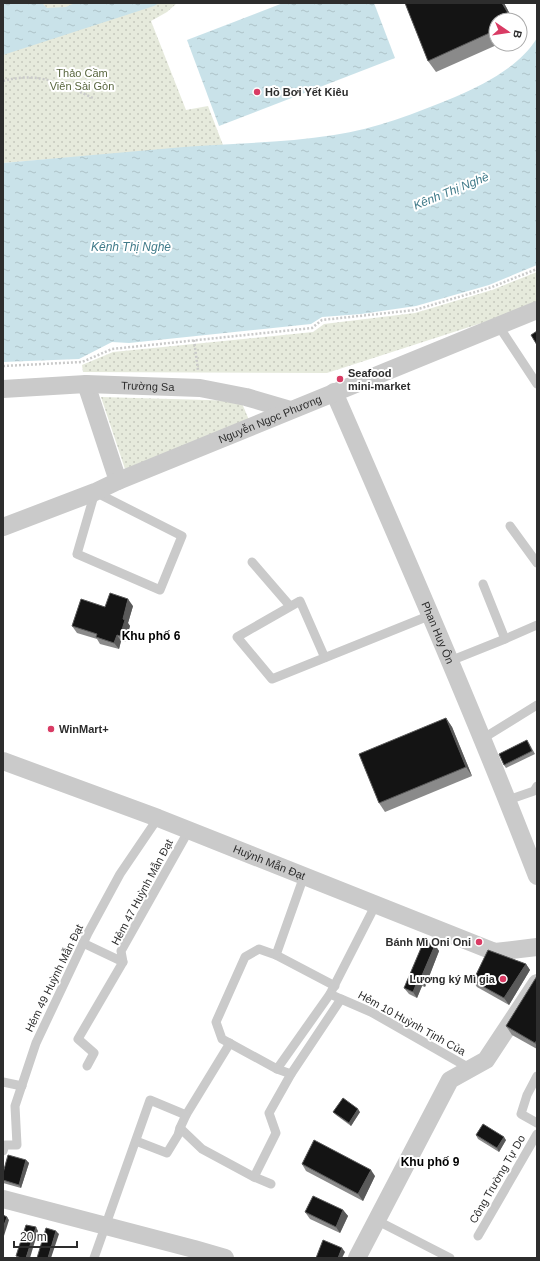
<svg xmlns="http://www.w3.org/2000/svg" width="540" height="1261" font-family="Arial,sans-serif">
<style>
.park{fill:url(#park-dots)}
.water{fill:url(#water-ripples)}
.lines{fill:none;stroke-linecap:round;stroke-linejoin:round}
.path{stroke:#cacaca;stroke-width:2.5;stroke-dasharray:2 2;stroke-linecap:butt}
.lane{stroke:#cacaca;stroke-width:9}
.street{stroke:#cacaca;stroke-width:18}
.wall{fill:#8a8a8a}
.shaded-wall{fill:#5a5a5a}
.building{fill:#141414;stroke:#5a5a5a}
.poi-dot{fill:#d93b64;stroke:#fff;stroke-width:1.5}
.labels{text-anchor:middle;dominant-baseline:central;stroke-width:4;stroke-linejoin:round;paint-order:stroke}
.park-label{font-size:11px;fill:#58663e;stroke:#fff}
.poi-label{font-size:11px;font-weight:bold;fill:#2d2d2d;stroke:#fff;text-anchor:start}
.street-label{font-size:11px;fill:#2d2d2d;stroke:#fff}
.water-label{font-size:12px;font-style:italic;fill:#417b8a;stroke:#fff}
.neighbourhood-label{font-size:12px;font-weight:bold;fill:#000;stroke:#fff}
</style>
<defs>
<pattern id="park-dots" width="8" height="8" patternUnits="userSpaceOnUse"><rect width="8" height="8" fill="#e6eadc"/><path d="M2 2h.1M6 6h.1" fill="none" stroke="#c6c9bd" stroke-width="1.8" stroke-linecap="round"/></pattern>
<pattern id="water-ripples" width="26" height="14" patternUnits="userSpaceOnUse"><rect width="26" height="14" fill="#c9e2e9"/><path d="M2 4q2-2 4 0t4 0M15 11q2-2 4 0t4 0" fill="none" stroke="#adc2c8"/></pattern>
</defs>
<rect width="100%" height="100%" fill="#fff"/>
<g class="park">
<polygon points="3,3 177,3 167,12 151,21 186,110 208,106 223,145 3,163"/>
<polygon points="537,272 537,302 494,319 327,373 83,372 82,365 113,352 313,332 324,324 415,313 492,290"/>
<polygon points="101,397 241,401 249,420 125,469"/>
</g>
<g class="water">
<polygon points="3,3 42,3 47,8 66,7 75,3 159,3 154,6 3,55"/>
<polygon points="283,3 374,3 395,58 219,126 187,40"/>
<path d="M537,38V265L489,285L416,306L361,314L322,317L311,324L129,343L112,342L79,359L3,362V163C63,158 123,152 184,147C234,143 284,143 334,135C376,129 416,113 455,97C485,84 520,66 537,38Z"/>
</g>
<g class="lines">
<g class="path">
<path d="M3,81C39,71 63,84 95,99"/>
<polyline points="194,340 198,370"/>
<polyline points="3,366 82,362 112,349 312,328 322,320 415,310 492,287 537,269"/>
</g>
<g class="lane">
<polyline points="498,325 537,384"/>
<polygon points="95,492 182,536 160,590 77,554"/>
<polyline points="510,526 537,563"/>
<polyline points="252,562 290,606"/>
<polyline points="505,639 537,625"/>
<polyline points="325,658 300,601 237,637 272,679 431,615"/>
<polyline points="450,661 505,639 483,584"/>
<polyline points="482,739 537,705"/>
<polyline points="508,800 534,791 537,786"/>
<polyline points="83,943 123,962"/>
<polyline points="276,955 335,986"/>
<polyline points="341,999 371,1012 471,1069"/>
<polyline points="87,1066 94,1053 78,1039 123,962 121,951 189,830"/>
<polyline points="277,1069 330,994 376,904"/>
<polyline points="291,1074 277,1069 222,1039 216,1022 245,957 259,949 276,955 304,876"/>
<polyline points="537,1076 527,1095 521,1114 537,1123"/>
<polyline points="3,1082 22,1086"/>
<polyline points="186,1115 230,1043"/>
<polyline points="136,1141 167,1153 178,1135 180,1128 202,1149 254,1177 271,1184"/>
<polyline points="3,1151 5,1145 17,1145 15,1106 36,1043 88,933 120,874 158,818"/>
<polyline points="254,1177 276,1133 269,1113 291,1074 341,999 330,994"/>
<polyline points="376,1220 450,1258"/>
<polyline points="478,1236 537,1134"/>
<polyline points="94,1258 150,1100 186,1115 180,1128"/>
</g>
<g class="street">
<polyline points="86,384 118,481"/>
<path id="s1" d="M3,389L86,384L200,388L246,397L290,410"/>
<path id="s2" d="M334,392C404,553 474,713 537,876"/>
<path id="s3" d="M3,527L95,492L118,481L537,310"/>
<path id="s4" d="M3,761L158,818L495,952L537,947"/>
<polyline points="3,1199 194,1249 225,1258"/>
<polyline points="357,1258 450,1080 486,1060 537,983"/>
</g>
</g>
<g class="wall">
<polygon points="405,3 504,3 513,20 496,20 496,44 499,44 436,72 428,61"/>
<polygon points="133,606 128,623 130,626 125,642 121,641 119,649 100,644 97,639 77,633 72,626 105,607"/>
<polygon points="446,718 452,727 472,776 385,812 379,803"/>
<polygon points="529,743 535,754 506,768 504,765"/>
<polygon points="435,945 439,951 425,987 422,986 417,998 409,994 404,988"/>
<polygon points="526,964 530,970 509,1005 477,987 473,981"/>
<polygon points="537,976 537,1049 512,1035 506,1026"/>
<polygon points="333,1112 360,1112 351,1126 336,1115"/>
<polygon points="476,1135 506,1140 499,1152 478,1139"/>
<polygon points="26,1160 29,1163 21,1188 3,1183 3,1173"/>
<polygon points="302,1164 375,1176 363,1201 306,1171"/>
<polygon points="343,1210 348,1216 340,1233 310,1219 305,1212"/>
</g>
<g class="shaded-wall">
<polygon points="502,3 504,3 513,20 512,20"/>
<polygon points="128,599 133,606 128,623 130,626 125,642 120,636 123,619"/>
<polygon points="117,635 121,641 119,649 114,643"/>
<polygon points="446,718 452,727 472,776 466,767"/>
<polygon points="435,945 439,951 425,987 420,980"/>
<polygon points="526,964 530,970 509,1005 504,998"/>
<polygon points="418,980 422,986 417,998 413,992"/>
<polygon points="537,1040 537,1046 535,1043"/>
<polygon points="358,1109 360,1112 351,1126 349,1123"/>
<polygon points="504,1137 506,1140 499,1152 497,1148"/>
<polygon points="26,1160 29,1163 21,1188 19,1185"/>
<polygon points="371,1170 375,1176 363,1201 358,1194"/>
<polygon points="343,1210 348,1216 340,1233 336,1227"/>
<polygon points="7,1217 9,1220 3,1239 3,1228"/>
<polygon points="36,1227 38,1231 30,1258 26,1258"/>
<polygon points="56,1231 59,1234 51,1258 48,1258"/>
<polygon points="342,1248 345,1252 342,1258 338,1258"/>
</g>
<g class="building">
<polygon points="405,3 502,3 512,20 496,20 496,30 428,61"/>
<polygon points="537,331 537,345 531,335"/>
<polygon points="110,593 128,599 123,619 125,620 120,636 117,635 114,643 96,637 97,634 72,626 81,599 105,607"/>
<polygon points="446,718 466,767 379,803 359,754"/>
<polygon points="527,740 532,751 504,765 499,754"/>
<polygon points="424,941 435,945 420,980 418,980 413,992 404,988"/>
<polygon points="488,950 526,964 504,998 473,981"/>
<polygon points="537,976 537,1040 535,1043 506,1026"/>
<polygon points="343,1098 358,1109 349,1123 333,1112"/>
<polygon points="483,1124 504,1137 497,1148 476,1135"/>
<polygon points="314,1140 371,1170 358,1194 302,1164"/>
<polygon points="8,1155 26,1160 19,1185 3,1180 3,1173"/>
<polygon points="313,1196 343,1210 336,1227 305,1212"/>
<polygon points="3,1215 7,1217 3,1228"/>
<polygon points="26,1225 36,1227 26,1258 21,1258 16,1256"/>
<polygon points="46,1228 56,1231 48,1258 37,1258"/>
<polygon points="323,1240 342,1248 338,1258 316,1258"/>
</g>
<g class="poi-dot">
<circle cx="257" cy="92" r="4"/>
<circle cx="340" cy="379" r="4"/>
<circle cx="51" cy="729" r="4"/>
<circle cx="479" cy="942" r="4"/>
<circle cx="503" cy="979" r="4"/>
</g>
<g class="labels">
<g class="park-label">
<text x="82" y="73">Thảo Cầm<tspan x="82" dy="13">Viên Sài Gòn</tspan></text>
</g>
<g class="poi-label">
<text x="265" y="92">Hồ Bơi Yết Kiêu</text>
<text x="348" y="373">Seafood<tspan x="348" dy="13">mini-market</tspan></text>
<text x="59" y="729">WinMart+</text>
<text x="471" y="942" text-anchor="end">Bánh Mì Oni Oni</text>
<text x="495" y="979" text-anchor="end">Lương ký Mì gia</text>
</g>
<g class="street-label">
<text stroke="none"><textPath href="#s1" startOffset="145">Trường Sa</textPath></text>
<text stroke="none"><textPath href="#s3" startOffset="288">Nguyễn Ngọc Phương</textPath></text>
<text stroke="none"><textPath href="#s2" startOffset="262">Phan Huy Ôn</textPath></text>
<text stroke="none"><textPath href="#s4" startOffset="285">Huỳnh Mẫn Đạt</textPath></text>
<text transform="translate(142 892) rotate(-62)">Hẻm 47 Huỳnh Mẫn Đạt</text>
<text transform="translate(54 978) rotate(-64)">Hẻm 49 Huỳnh Mẫn Đạt</text>
<text transform="translate(412 1023) rotate(29)">Hẻm 10 Huỳnh Tịnh Của</text>
<text transform="translate(497 1179) rotate(-60)">Công Trường Tự Do</text>
</g>
<g class="water-label">
<text transform="translate(451 191) rotate(-22)">Kênh Thị Nghè</text>
<text x="131" y="247">Kênh Thị Nghè</text>
</g>
<g class="neighbourhood-label">
<text x="151" y="636">Khu phố 6</text>
<text x="430" y="1162">Khu phố 9</text>
</g>
</g>
<rect width="540" height="1261" fill="none" stroke="#2d2d2d" stroke-width="8"/>
<g transform="translate(508 32) rotate(103)"><circle r="19" fill="#ffffff" stroke="#ababab"/>
<path d="M0-3L7 15L0 10L-7 15Z" fill="#d93b64"/>
<text y="-6" font-size="11" font-weight="bold" text-anchor="middle" fill="#2d2d2d">B</text>
</g>
<path d="M14 1241v6h63v-6" fill="none" stroke="#2d2d2d" stroke-width="2"/>
<text x="20" y="1241" font-size="12" fill="#2d2d2d" stroke="#ffffff" stroke-width="3" paint-order="stroke">20 m</text>
</svg>
